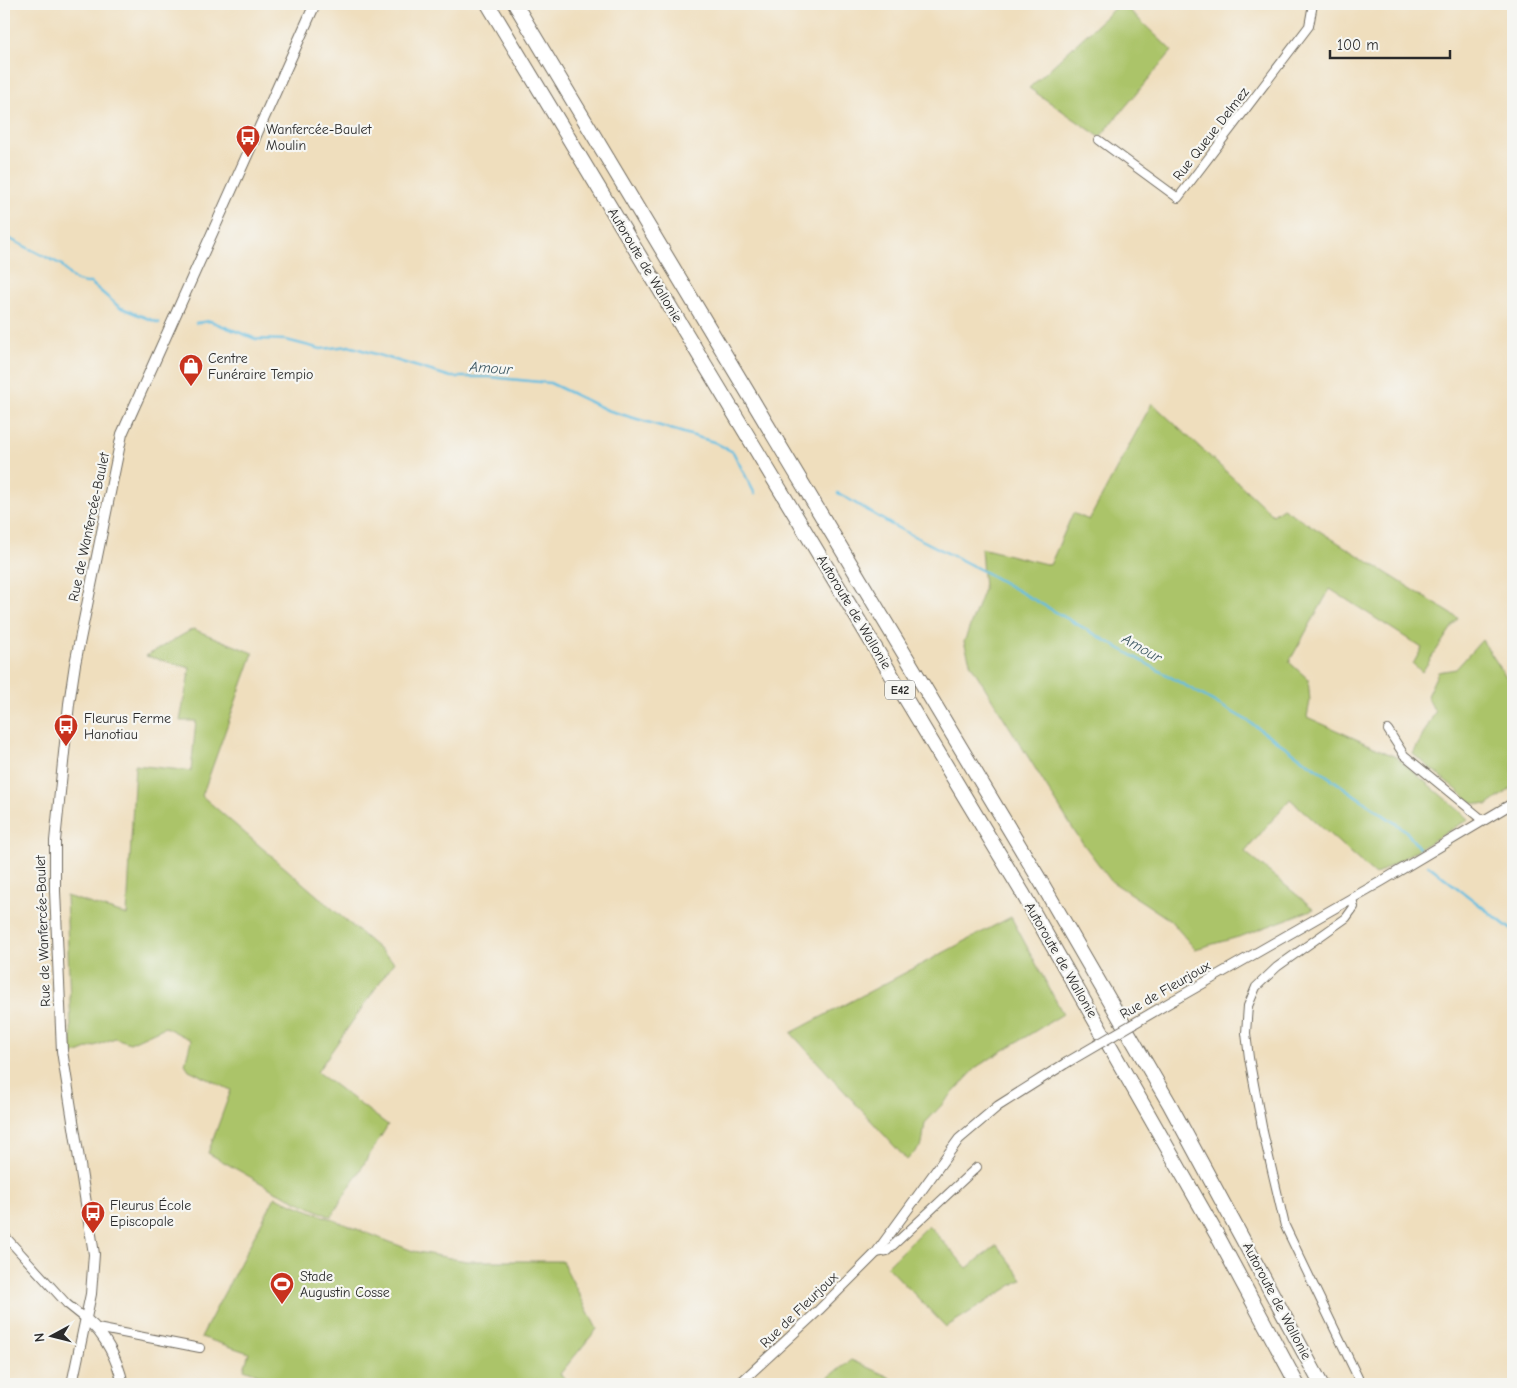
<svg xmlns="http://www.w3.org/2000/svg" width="1517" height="1388" font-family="'Comic Neue',sans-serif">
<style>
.green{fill:#abc469;stroke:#6b784a}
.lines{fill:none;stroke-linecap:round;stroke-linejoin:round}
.stream{stroke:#63bee1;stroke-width:2.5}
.minor-casing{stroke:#706a5e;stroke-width:10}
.tertiary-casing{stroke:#706a5e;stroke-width:11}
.secondary-casing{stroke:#706a5e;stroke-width:12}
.motorway-casing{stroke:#706a5e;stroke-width:16}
.minor{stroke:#fff;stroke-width:8}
.tertiary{stroke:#fff;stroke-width:9}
.secondary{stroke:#fff;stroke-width:10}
.motorway{stroke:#fff;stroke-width:14}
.tertiary-bridge-casing{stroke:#706a5e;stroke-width:11;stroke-linecap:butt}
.tertiary-bridge{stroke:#fff;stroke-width:9}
.labels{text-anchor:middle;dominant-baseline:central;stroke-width:4.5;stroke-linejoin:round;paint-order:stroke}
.shield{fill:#f6f6f2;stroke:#686867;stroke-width:1}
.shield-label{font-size:12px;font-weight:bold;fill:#2b2b2b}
.poi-label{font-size:14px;fill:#2b2b2b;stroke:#f6f6f2;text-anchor:start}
.street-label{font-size:14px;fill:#2b2b2b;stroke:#f6f6f2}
.water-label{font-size:15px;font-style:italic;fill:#3c5762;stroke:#f6f6f2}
</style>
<rect width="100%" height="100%" fill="#f6f6f2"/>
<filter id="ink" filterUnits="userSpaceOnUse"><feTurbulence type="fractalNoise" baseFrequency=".02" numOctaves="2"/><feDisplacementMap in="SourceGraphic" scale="10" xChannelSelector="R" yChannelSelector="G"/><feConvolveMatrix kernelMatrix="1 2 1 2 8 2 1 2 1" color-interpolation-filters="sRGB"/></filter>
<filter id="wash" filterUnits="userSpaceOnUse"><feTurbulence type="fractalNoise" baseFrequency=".0096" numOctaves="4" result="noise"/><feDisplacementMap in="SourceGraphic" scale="20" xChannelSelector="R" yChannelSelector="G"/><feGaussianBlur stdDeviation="1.12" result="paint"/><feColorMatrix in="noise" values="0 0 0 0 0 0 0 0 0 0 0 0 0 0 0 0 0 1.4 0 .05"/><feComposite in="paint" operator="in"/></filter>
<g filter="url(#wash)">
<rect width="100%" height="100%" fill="#efdebd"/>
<g class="green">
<polygon points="1119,4 1123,4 1172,51 1100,137 1029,88"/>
<polygon points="1152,403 1273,515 1283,508 1458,618 1422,672 1413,664 1422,648 1330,589 1289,662 1308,679 1310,701 1307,717 1396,757 1469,819 1375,875 1290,799 1245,852 1314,909 1242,936 1195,949 1170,920 1111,881 1076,834 971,665 964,642 984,589 981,548 1050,565 1073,513 1089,520"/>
<polygon points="193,629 253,653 202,796 394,962 317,1072 388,1125 331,1217 275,1191 208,1153 231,1090 189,1070 185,1064 191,1040 165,1027 130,1043 115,1038 72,1055 66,896 127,915 135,765 191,771 196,721 180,721 190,668 146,656"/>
<polygon points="1482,640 1513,687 1513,787 1488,805 1473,803 1413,754 1435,712 1427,696 1438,672 1456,669"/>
<polygon points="1011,917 1063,1014 978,1066 925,1123 922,1145 907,1160 791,1033"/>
<polygon points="275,1197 413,1251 466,1261 562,1261 597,1329 560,1374 572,1384 284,1384 244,1369 249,1353 201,1337"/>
<polygon points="928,1225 967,1268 997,1245 1022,1279 946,1327 887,1266"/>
<polygon points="851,1360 889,1377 895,1384 820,1384"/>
</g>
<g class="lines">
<g class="stream">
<path d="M4,236L62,265C68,276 78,284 91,283L119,307L159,323"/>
<polyline points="196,323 210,321 256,339 286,340 321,349 349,346 451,377 489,377 550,383 607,410 714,442 733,452 755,494"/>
<polyline points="838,493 892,525 985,572 1248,721 1405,830 1419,848"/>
<polyline points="1428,865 1513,931"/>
</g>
</g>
</g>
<g filter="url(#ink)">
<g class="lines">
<defs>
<g id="minor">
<polyline points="1099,140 1178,198 1309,26 1313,4"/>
<polyline points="1388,730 1404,755 1483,820"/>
<polyline points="1352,898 1354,907 1346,918 1277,967 1256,987 1248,1006 1246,1033 1249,1058 1263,1132 1285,1226 1361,1384"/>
<polyline points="4,1235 67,1304 87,1320"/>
<polyline points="876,1253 887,1251 977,1167"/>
<polyline points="97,1328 200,1348"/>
</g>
<g id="tertiary">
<polyline points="1174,1000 1382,881 1513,803"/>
<polyline points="739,1384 819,1310 876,1253 959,1139 998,1106 1066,1063"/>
</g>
<g id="secondary">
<path d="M87,1320C105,1334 118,1361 123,1384"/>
<polyline points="72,1384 91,1294 94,1254 62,1051 55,891 55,841 69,704 75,664 122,434 315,4"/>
</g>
<g id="motorway">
<polyline points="488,4 1022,892 1217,1235 1297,1384"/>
<polyline points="515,4 1041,882 1169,1103 1321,1384"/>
</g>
</defs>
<use href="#minor" class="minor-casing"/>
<use href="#tertiary" class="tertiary-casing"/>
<use href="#secondary" class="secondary-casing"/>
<use href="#motorway" class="motorway-casing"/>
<use href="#minor" class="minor"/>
<use href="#tertiary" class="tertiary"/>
<use href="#secondary" class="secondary"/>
<use href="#motorway" class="motorway"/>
<defs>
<polyline id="tertiary-bridge" points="1066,1063 1174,1000"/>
</defs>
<use href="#tertiary-bridge" class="tertiary-bridge-casing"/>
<use href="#tertiary-bridge" class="tertiary-bridge"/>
</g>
</g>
<defs>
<symbol id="bus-pin" viewBox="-11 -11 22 30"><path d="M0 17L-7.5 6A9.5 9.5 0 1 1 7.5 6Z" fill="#c8321e" stroke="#f6f6f2"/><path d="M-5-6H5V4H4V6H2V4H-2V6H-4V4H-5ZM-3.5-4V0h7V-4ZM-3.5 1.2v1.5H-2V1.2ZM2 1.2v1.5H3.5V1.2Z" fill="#fff"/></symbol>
<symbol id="shop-pin" viewBox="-11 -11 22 30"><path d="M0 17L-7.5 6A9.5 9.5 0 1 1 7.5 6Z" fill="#c8321e" stroke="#f6f6f2"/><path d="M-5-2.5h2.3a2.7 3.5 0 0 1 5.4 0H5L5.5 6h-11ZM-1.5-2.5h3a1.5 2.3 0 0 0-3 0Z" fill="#fff"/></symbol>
<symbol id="stadium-pin" viewBox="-11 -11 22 30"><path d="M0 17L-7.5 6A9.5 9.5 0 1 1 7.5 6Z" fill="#c8321e" stroke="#f6f6f2"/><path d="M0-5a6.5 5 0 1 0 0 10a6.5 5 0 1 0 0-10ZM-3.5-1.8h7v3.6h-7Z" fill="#fff"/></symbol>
</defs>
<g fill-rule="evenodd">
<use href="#bus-pin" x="234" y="123" width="28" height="38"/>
<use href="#shop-pin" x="177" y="352" width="28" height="38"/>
<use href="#bus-pin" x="52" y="712" width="28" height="38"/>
<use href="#bus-pin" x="79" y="1199" width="28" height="38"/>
<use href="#stadium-pin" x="268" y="1270" width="28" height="38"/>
</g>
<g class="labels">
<rect class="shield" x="885" y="680.5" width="30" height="19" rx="4"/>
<g class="shield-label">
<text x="900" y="690">E42</text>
</g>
<g class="poi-label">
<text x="266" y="129">Wanfercée-Baulet<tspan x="266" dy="16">Moulin</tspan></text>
<text x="208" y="358">Centre<tspan x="208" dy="16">Funéraire Tempio</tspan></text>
<text x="84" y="718">Fleurus Ferme<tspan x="84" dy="16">Hanotiau</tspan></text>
<text x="110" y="1205">Fleurus École<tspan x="110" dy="16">Episcopale</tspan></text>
<text x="300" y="1276">Stade<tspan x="300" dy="16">Augustin Cosse</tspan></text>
</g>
<g class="street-label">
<text transform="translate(1211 134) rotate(-52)">Rue Queue Delmez</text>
<text transform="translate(645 265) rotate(59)">Autoroute de Wallonie</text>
<text transform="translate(89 527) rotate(-78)">Rue de Wanfercée-Baulet</text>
<text transform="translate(854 612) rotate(59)">Autoroute de Wallonie</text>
<text transform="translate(43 931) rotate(-92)">Rue de Wanfercée-Baulet</text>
<text transform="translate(1061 960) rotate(60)">Autoroute de Wallonie</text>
<text transform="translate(1165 990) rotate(-30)">Rue de Fleurjoux</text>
<text transform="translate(1277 1301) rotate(62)">Autoroute de Wallonie</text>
<text transform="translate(799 1310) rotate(-44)">Rue de Fleurjoux</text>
</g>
<g class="water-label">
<text transform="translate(491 368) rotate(4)">Amour</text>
<text transform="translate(1142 648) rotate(30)">Amour</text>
</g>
</g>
<rect width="1517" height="1388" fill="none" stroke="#f6f6f2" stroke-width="20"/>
<g transform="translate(52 1336) rotate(263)" stroke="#f6f6f2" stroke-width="4" paint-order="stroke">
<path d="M0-4L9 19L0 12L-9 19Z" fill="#2b2b2b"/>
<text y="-8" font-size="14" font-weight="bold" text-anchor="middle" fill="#2b2b2b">N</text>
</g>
<path d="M1330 50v8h120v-8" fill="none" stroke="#2b2b2b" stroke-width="2.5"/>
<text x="1337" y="50" font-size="15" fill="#2b2b2b" stroke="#f6f6f2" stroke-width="4" paint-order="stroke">100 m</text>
</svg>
